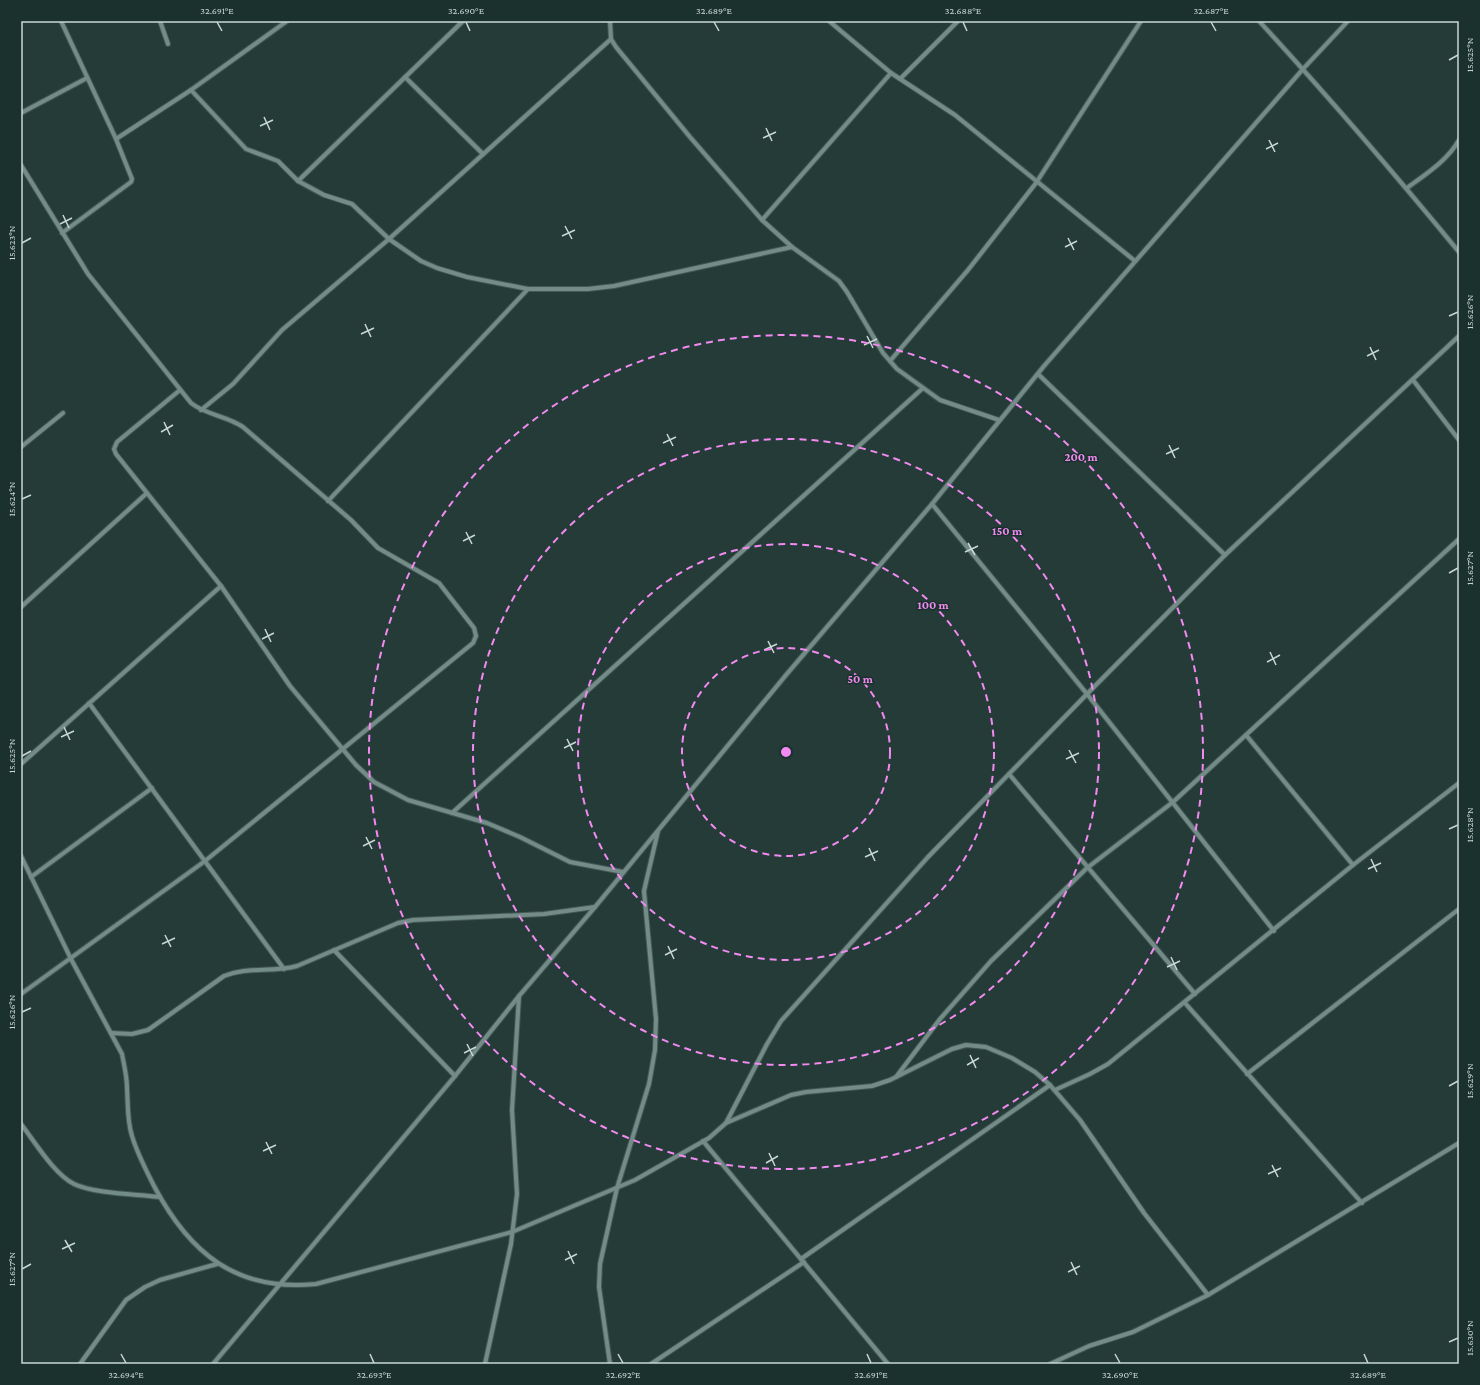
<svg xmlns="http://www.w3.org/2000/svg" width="1480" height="1385" font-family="'Crimson Pro',serif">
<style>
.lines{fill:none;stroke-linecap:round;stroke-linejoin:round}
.minor-casing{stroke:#445855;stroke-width:6}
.minor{stroke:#738c88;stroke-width:4}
.ticks{fill:none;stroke:#c9d7d4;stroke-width:1.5}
.ring{fill:none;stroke:#f38af2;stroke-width:2;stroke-dasharray:7 5}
.centre{fill:#f38af2;stroke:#1a312e;stroke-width:2}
.ring-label{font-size:12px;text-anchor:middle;font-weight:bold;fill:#f38af2;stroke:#1a312e;stroke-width:3;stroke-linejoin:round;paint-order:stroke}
.neatline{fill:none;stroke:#c9d7d4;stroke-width:1.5}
.ticks-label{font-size:10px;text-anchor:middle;fill:#c9d7d4}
</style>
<rect width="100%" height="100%" fill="#243b38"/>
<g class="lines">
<defs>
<g id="minor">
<polyline points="61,21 116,139 132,179 131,182 62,233"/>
<polyline points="160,21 168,44"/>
<polyline points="610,21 611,39 616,47 690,137 762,220 792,247 839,281 847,292 883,353 897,369 940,400 999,420"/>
<polyline points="829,21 891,73 955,115 1135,261"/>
<path d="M1259,21C1328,96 1394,173 1459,252"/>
<polyline points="405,77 483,154"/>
<polyline points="901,78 958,21"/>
<polyline points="191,90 246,149 278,161 298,181 324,195 352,204 389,239 421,261 437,268 467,277 528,289 588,289 614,286 792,247"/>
<polyline points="21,113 87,78"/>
<polyline points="116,139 191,90 287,21"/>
<path d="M21,165L88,274L191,403C206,415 227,416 243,427L351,520L378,548L439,583L474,628L476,636L473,643L205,861L21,994"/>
<polyline points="298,181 463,21"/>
<path d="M1407,188C1426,174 1447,161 1459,140"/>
<polyline points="762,220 891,73"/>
<polyline points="890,361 968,270 1036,183 1141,21"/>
<polyline points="1038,374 1225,555"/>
<polyline points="1413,380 1459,440"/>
<polyline points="180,390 117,442 114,449 116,454 221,586 290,686 356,765 374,782 408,800 487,823 520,837 570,862 623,872"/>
<polyline points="201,410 233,384 282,330 389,239 611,39"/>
<polyline points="21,447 63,413"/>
<polyline points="328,501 528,289"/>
<polyline points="932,504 1087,694 1274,931"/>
<polyline points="21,607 147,493"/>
<polyline points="89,703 284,969"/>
<polyline points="1246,735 1353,865"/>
<polyline points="21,764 221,586"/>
<polyline points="1009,774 1195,994"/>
<polyline points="452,813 923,388"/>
<path d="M21,856L71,959L122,1054C124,1065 127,1076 127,1088C128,1103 127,1121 132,1136C137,1153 146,1170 154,1186C190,1254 237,1292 316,1284L512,1232L635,1180L709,1138L726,1123L767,1044L781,1021L928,857L1087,694L1225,555L1459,336"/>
<polyline points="31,877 152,788"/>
<polyline points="334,950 455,1076"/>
<polyline points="1185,1003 1362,1203"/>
<path d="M111,1033L132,1034L148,1030L224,976C248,966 272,973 297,966L398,923L413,920L544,914L595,907"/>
<polyline points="1247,1074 1459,909"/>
<polyline points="896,1077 940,1019 991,961 1087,868 1173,802 1459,539"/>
<polyline points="1055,1090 1090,1074 1108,1064 1353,865 1459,783"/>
<polyline points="726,1123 791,1095 806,1092 872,1086 890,1080 952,1049 966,1045 986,1047 1012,1058 1035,1072 1050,1085 1080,1120 1144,1213 1208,1295"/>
<path d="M21,1124C35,1142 54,1174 74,1184C95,1194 137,1194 160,1197"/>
<polyline points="703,1141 888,1364"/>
<polyline points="801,1259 1050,1085"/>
<polyline points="80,1364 126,1300 145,1287 160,1280 217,1264"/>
<polyline points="213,1364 455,1076 519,996 595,907 786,675 932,504 1044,366 1303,69 1348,21"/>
<polyline points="485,1364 511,1244 517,1194 512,1110 519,996"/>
<polyline points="610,1364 599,1287 600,1264 617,1188 649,1084 655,1050 656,1019 644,891 658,831"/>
<polyline points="651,1364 804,1262"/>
<polyline points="1050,1364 1089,1346 1133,1332 1208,1295 1459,1143"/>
</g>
</defs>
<use href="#minor" class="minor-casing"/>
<use href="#minor" class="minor"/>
</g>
<path class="ticks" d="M217,22L222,31M466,22L470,31M714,22L719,31M963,22L967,31M1211,22L1216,31M1449,60L1458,55M264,117L270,130M260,126L273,120M766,128L772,141M763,138L776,132M1269,140L1275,152M1266,149L1278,143M63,215L69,228M60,224L72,218M565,226L572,239M562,236L575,230M1068,238L1074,250M22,243L31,238M1065,247L1077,241M1449,316L1458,312M365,324L371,337M361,334L374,328M867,336L873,348M864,345L877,339M1370,347L1376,360M1367,356L1379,350M164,422L170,435M161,432L173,425M667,434L673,446M663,443L676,437M1169,445L1175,458M1166,454L1179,448M22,499L31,495M466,532L472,544M463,541L475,535M968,543L975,555M965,552L978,546M1449,573L1458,568M265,629L271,642M262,639L274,633M768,641L774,653M764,650L777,644M1270,652L1276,665M1267,662L1280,655M64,727L70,740M61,737L74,731M567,739L573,751M564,748L576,742M1069,750L1076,763M22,756L31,751M1066,759L1079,753M1449,829L1458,825M366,837L372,849M363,846L375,840M869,848L875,861M865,857L878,851M1371,859L1377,872M1368,869L1381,863M165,935L171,947M162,944L175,938M668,946L674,959M665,955L677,949M1171,957L1177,970M1167,967L1180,961M22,1012L31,1008M467,1044L473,1056M464,1053L476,1047M970,1055L976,1068M967,1065L979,1058M1449,1086L1458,1081M266,1142L272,1154M263,1151L276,1145M769,1153L775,1166M766,1163L778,1156M1272,1165L1278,1177M1268,1174L1281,1168M65,1240L72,1252M62,1249L75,1243M568,1251L574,1264M565,1260L577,1254M1071,1262L1077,1275M22,1269L31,1264M1068,1272L1080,1266M1449,1342L1458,1338M121,1354L126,1363M370,1354L374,1363M618,1354L623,1363M867,1354L871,1363M1115,1354L1120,1363M1364,1354L1368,1363"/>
<g class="ring">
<circle cx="786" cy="752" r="104"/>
<circle cx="786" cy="752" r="208"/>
<circle cx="786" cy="752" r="313"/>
<circle cx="786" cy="752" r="417"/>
</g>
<circle cx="786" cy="752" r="6" class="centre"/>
<g class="ring-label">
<text x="1081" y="461">200 m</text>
<text x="1007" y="535">150 m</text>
<text x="933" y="609">100 m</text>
<text x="860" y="683">50 m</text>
</g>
<rect width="1480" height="1385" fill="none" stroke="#1a312e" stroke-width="44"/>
<rect x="22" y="22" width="1436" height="1341" class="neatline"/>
<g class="ticks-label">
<text x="217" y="14">32.691°E</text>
<text x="466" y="14">32.690°E</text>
<text x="714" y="14">32.689°E</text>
<text x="963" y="14">32.688°E</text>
<text x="1211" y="14">32.687°E</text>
<text transform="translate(1469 55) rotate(-90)" y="4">15.625°N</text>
<text transform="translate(11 243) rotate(-90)" y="4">15.623°N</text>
<text transform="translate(1469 312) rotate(-90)" y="4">15.626°N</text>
<text transform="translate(11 499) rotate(-90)" y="4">15.624°N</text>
<text transform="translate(1469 568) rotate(-90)" y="4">15.627°N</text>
<text transform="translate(11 756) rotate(-90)" y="4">15.625°N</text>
<text transform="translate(1469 825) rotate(-90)" y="4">15.628°N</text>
<text transform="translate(11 1012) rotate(-90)" y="4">15.626°N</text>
<text transform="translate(1469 1081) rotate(-90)" y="4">15.629°N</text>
<text transform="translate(11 1269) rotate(-90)" y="4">15.627°N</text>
<text transform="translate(1469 1338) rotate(-90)" y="4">15.630°N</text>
<text x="126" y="1378">32.694°E</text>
<text x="374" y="1378">32.693°E</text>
<text x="623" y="1378">32.692°E</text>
<text x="871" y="1378">32.691°E</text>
<text x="1120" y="1378">32.690°E</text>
<text x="1368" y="1378">32.689°E</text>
</g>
</svg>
